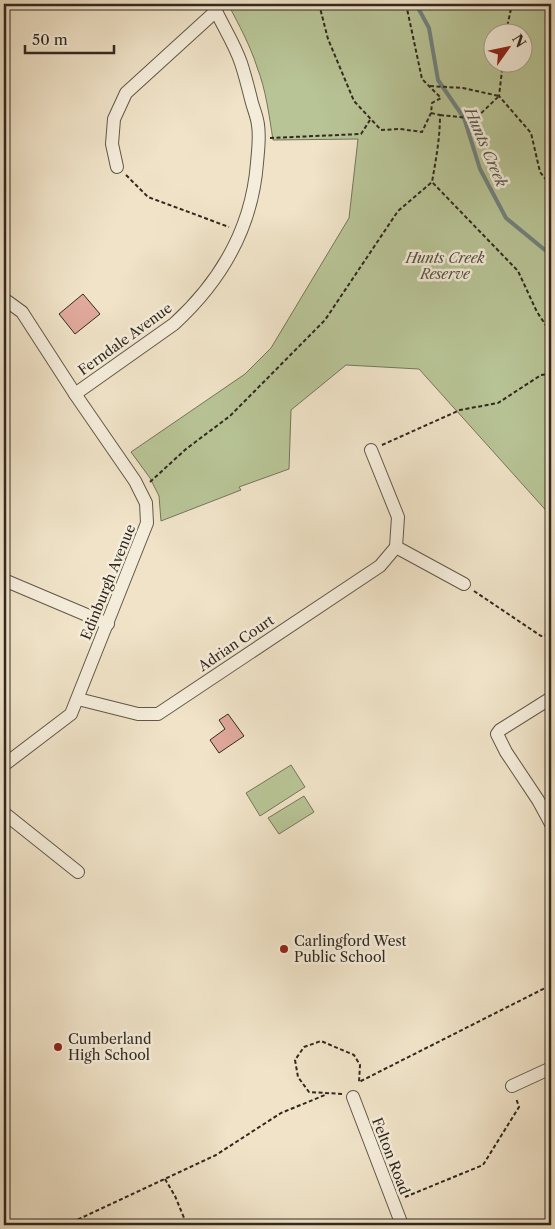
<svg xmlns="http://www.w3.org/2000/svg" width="555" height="1229" font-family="'Libre Caslon Text',serif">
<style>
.green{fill:#b8c496;stroke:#74765b;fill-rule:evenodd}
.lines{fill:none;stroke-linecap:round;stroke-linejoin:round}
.stream{stroke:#71827e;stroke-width:4}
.building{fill:#e0a99c;stroke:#312920}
.minor-casing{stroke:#61584a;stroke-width:14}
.path{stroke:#312920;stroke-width:2;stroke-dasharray:4 2.5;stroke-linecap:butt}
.minor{stroke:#f5eddb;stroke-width:12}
.poi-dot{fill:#8f2418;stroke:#f5eddb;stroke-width:2}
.labels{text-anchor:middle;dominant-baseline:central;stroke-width:5;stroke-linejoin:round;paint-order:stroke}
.park-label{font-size:14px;font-style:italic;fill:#53503e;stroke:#f5eddb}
.street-label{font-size:14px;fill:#312920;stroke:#f5eddb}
.poi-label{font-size:14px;fill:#312920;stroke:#f5eddb;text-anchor:start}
.water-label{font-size:15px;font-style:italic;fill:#51554f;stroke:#f5eddb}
</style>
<rect width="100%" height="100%" fill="#f0e3c8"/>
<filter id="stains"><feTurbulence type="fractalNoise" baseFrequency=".004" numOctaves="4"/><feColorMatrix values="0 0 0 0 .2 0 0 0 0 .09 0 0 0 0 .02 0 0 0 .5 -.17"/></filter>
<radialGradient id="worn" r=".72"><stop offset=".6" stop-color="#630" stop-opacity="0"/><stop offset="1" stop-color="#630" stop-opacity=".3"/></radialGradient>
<g class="green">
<path d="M228,4H551V516L419,369L346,365L291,410L289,469L239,487L241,490L161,521L159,496L150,478L131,452L245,374L271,348L349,218L358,139L273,140C269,115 266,90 257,67C250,45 239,25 228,4ZM492,32H522V62H492Z"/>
<polygon points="291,765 305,787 260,816 246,793"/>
<polygon points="304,796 314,812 279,834 268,818"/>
</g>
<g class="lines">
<polyline class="stream" points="416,4 429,28 438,80 464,118 480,169 506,218 551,255"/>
</g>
<g class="building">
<polygon points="83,294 100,314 75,334 59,314"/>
<polygon points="228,714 244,736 219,753 210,740 225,729 219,720"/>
</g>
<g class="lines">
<defs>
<g id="minor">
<polyline points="117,167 112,144 114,119 126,93 216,11"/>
<polyline points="4,299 22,312 75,394 135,481 146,503 147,523 71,714 4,765"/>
<path d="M75,394L174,324C222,280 252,228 257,163C258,151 260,137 258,125C257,116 253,108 251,99C248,87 245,75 241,63C235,45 224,28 216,11L211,4"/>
<polyline points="396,547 464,584"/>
<polyline points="4,580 108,624"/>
<polyline points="551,698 500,730 497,734 506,752 538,800 551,824"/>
<polyline points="78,699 138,714 158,714 380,566 396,547 398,517 371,450"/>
<polyline points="4,813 78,872"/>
<polyline points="512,1086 551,1068"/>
<polyline points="353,1097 402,1225"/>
</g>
</defs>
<use href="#minor" class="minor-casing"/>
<g class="path">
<polyline points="319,4 328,39 354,101 381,130 400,129 422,132 431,113 432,103 441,98 422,79 406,4"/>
<polyline points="506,32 512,4"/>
<polyline points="503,62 499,96 531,133 540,172 551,186"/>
<polyline points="430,86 463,88 499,96"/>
<path d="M431,113L440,115C440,138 436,159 432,182L518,271L537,312L551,333"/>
<polyline points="440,115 469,118 473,121 499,96"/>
<polyline points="270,138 361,134 370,120"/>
<polyline points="126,175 148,197 229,227"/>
<polyline points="382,445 460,410 498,403 541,375 551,374"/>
<polyline points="150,482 186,449 230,416 325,320 398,211 432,182"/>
<polyline points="474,591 541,636 551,634"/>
<polyline points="342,1094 309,1092 298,1077 295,1060 304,1047 321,1041 354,1055 360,1065 359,1082 551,985"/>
<polyline points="165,1179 175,1196 187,1225"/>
<polyline points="405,1197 483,1165 519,1107 516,1098"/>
<polyline points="66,1225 216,1155 281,1113 325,1095"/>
</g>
<use href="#minor" class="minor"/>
</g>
<g class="poi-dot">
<circle cx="284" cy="949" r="5"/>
<circle cx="58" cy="1047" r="5"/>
</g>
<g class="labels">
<g class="park-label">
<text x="445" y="258">Hunts Creek<tspan x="445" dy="16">Reserve</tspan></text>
</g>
<g class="street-label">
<text transform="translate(125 339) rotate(-36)">Ferndale Avenue</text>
<text transform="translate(108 582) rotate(-68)">Edinburgh Avenue</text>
<text transform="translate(236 643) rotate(-34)">Adrian Court</text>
<text transform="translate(391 1156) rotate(69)">Felton Road</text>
</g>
<g class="poi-label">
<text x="294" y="941">Carlingford West<tspan x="294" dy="16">Public School</tspan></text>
<text x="68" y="1039">Cumberland<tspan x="68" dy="16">High School</tspan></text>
</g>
<g class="water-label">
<text transform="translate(486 147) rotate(67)">Hunts Creek</text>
</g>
</g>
<rect width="555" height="1229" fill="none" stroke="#f0e3c8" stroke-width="20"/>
<rect x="5" y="5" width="545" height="1219" fill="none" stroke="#312920" stroke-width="2.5"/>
<rect x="10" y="10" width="535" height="1209" fill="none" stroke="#312920"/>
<g transform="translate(508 48) rotate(57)"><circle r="24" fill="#f5eddb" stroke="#a79f90"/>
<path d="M0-4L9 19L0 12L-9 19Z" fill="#8f2418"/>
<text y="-8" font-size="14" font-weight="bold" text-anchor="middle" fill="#312920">N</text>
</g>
<path d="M25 45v8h89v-8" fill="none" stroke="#312920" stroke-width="2.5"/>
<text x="32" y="45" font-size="15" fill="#312920" stroke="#f5eddb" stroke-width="4" paint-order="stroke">50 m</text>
<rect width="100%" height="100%" filter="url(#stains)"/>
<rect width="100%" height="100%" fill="url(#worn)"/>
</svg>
